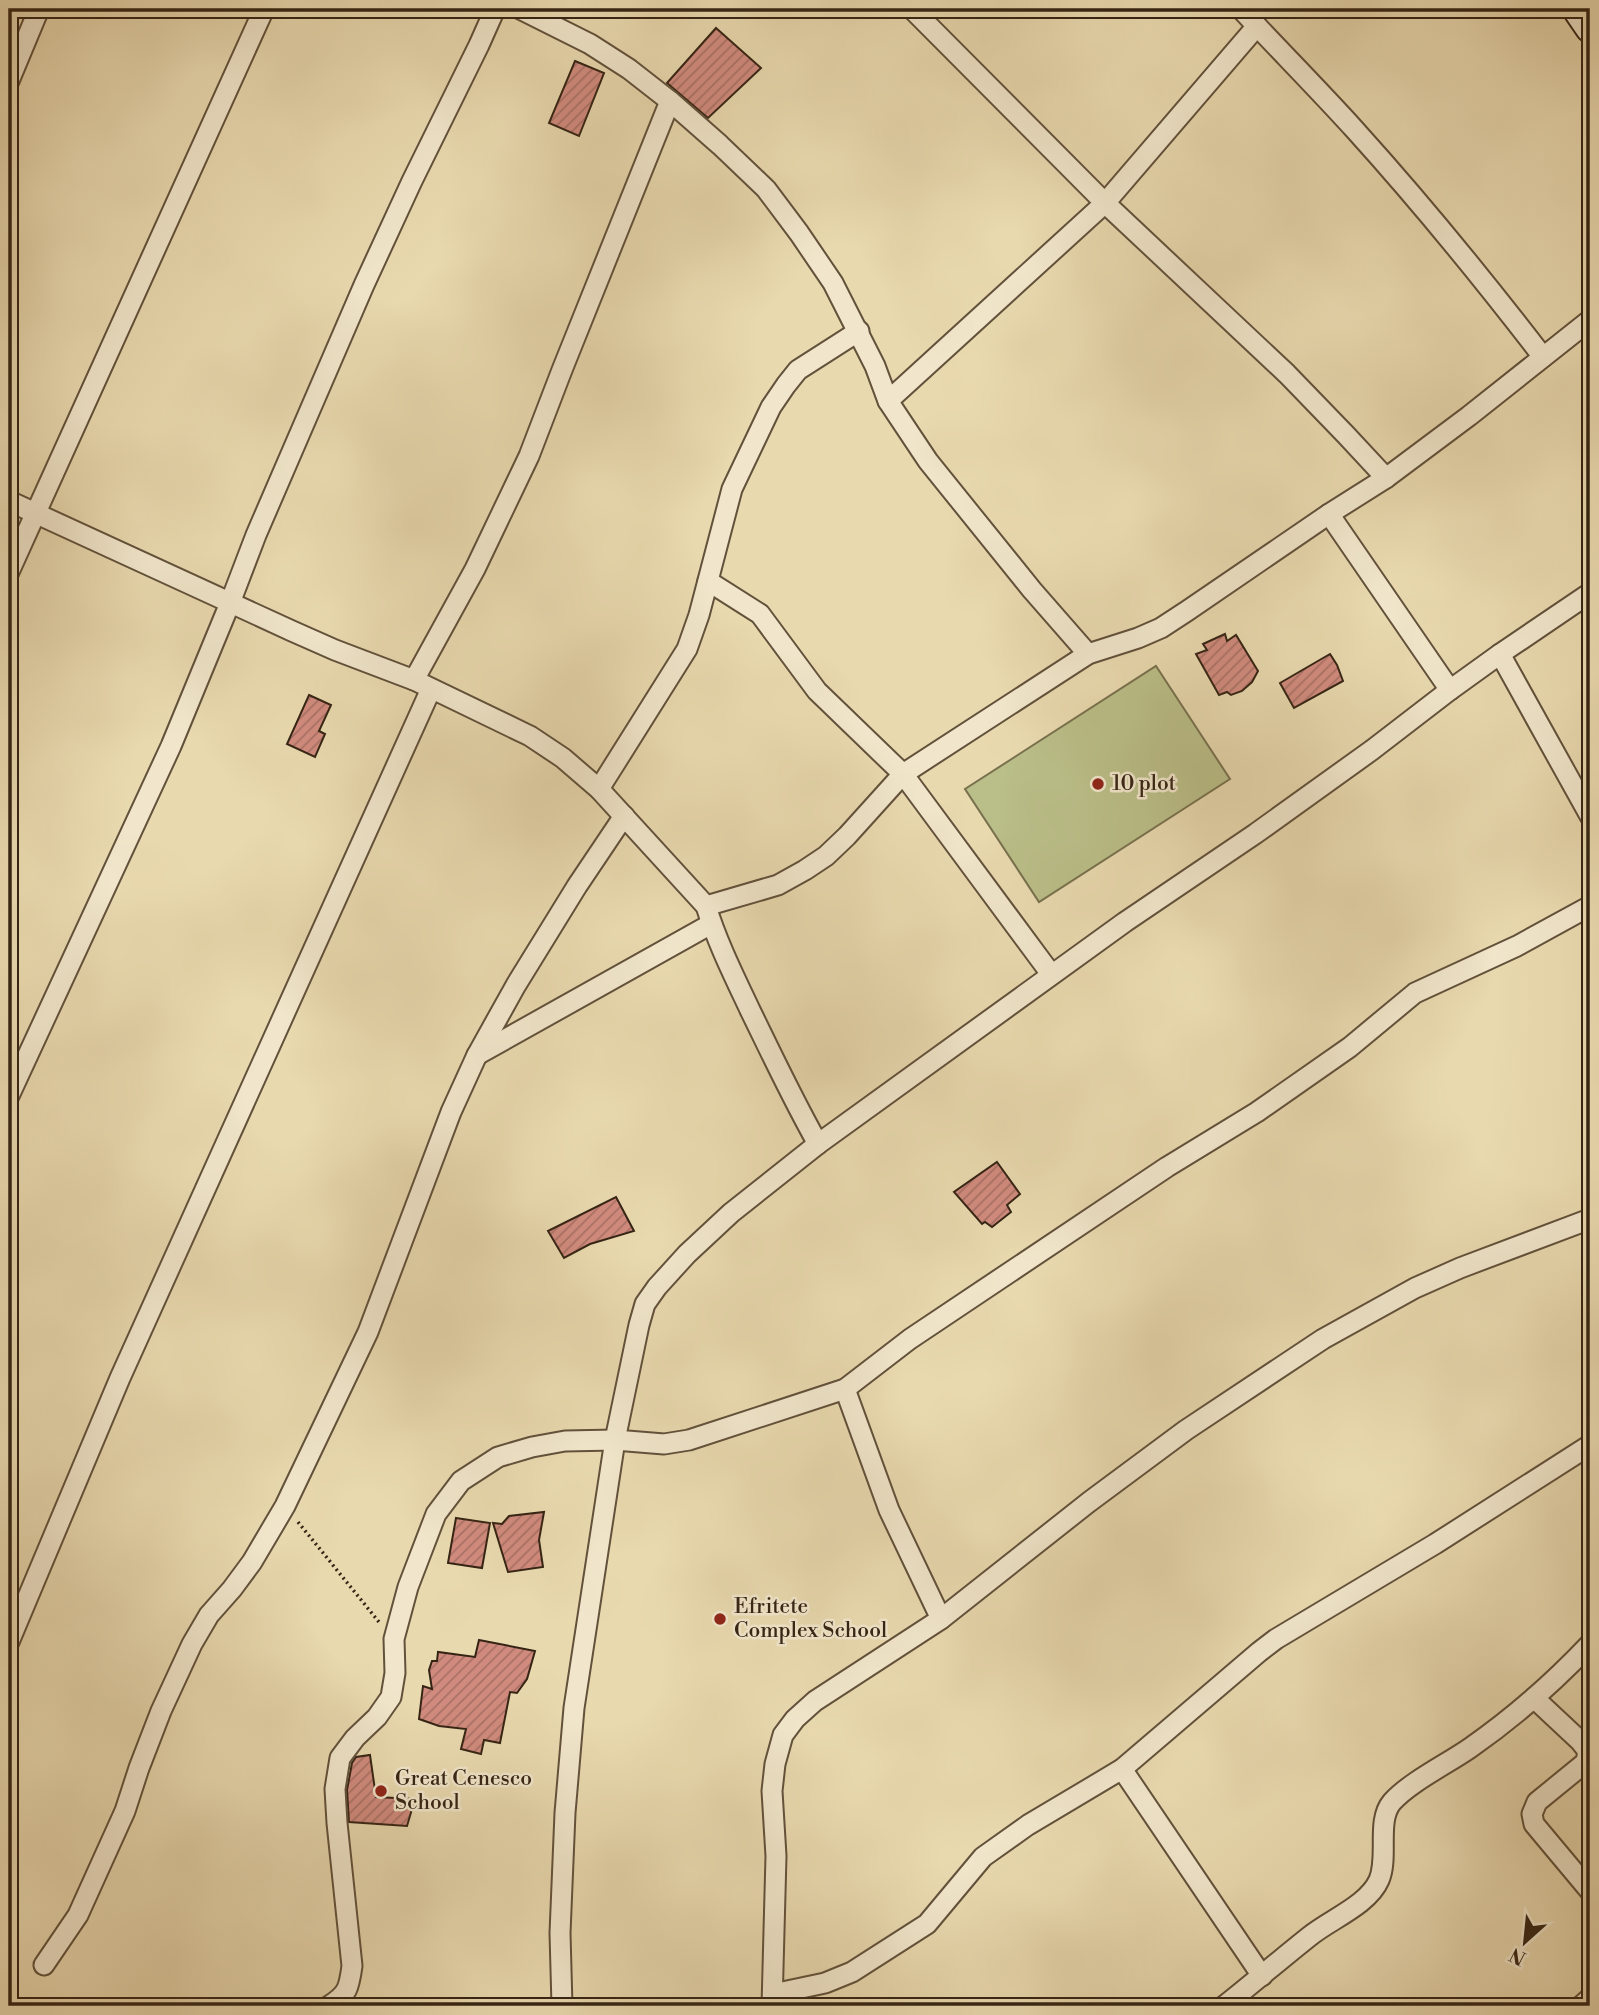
<svg xmlns="http://www.w3.org/2000/svg" width="1599" height="2015" font-family="'Libre Bodoni',serif">
<style>
.pitch{fill:#babe88;stroke:#78714e;stroke-width:2}
.building{fill:url(#building-hatch);stroke:#352414;stroke-width:2}
.lines{fill:none;stroke-linecap:round;stroke-linejoin:round}
.street-casing{stroke:#62513b;stroke-width:23}
.secondary-casing{stroke:#352414;stroke-width:32}
.path{stroke:#352414;stroke-width:3.5;stroke-dasharray:2 3.5;stroke-linecap:butt}
.street{stroke:#f1e6cb;stroke-width:19}
.secondary{stroke:#f1e6cb;stroke-width:28}
.poi-dot{fill:#8f2418;stroke:#f1e6cb;stroke-width:2.5}
.labels{text-anchor:middle;dominant-baseline:central;stroke-width:5;stroke-linejoin:round;paint-order:stroke}
.poi-label{font-size:21px;fill:#352414;stroke:#f1e6cb;text-anchor:start}
</style>
<defs>
<pattern id="building-hatch" width="6" height="6" patternUnits="userSpaceOnUse" patternTransform="scale(1.75)"><rect width="6" height="6" fill="#d18b7e"/><path d="M-1 1l2-2M0 6l6-6M5 7l2-2" fill="none" stroke="#aa7166"/></pattern>
</defs>
<rect width="100%" height="100%" fill="#e9d9af"/>
<filter id="stains"><feTurbulence type="fractalNoise" baseFrequency=".00286" numOctaves="4"/><feColorMatrix values="0 0 0 0 .2 0 0 0 0 .09 0 0 0 0 .02 0 0 0 .5 -.17"/></filter>
<radialGradient id="worn" r=".72"><stop offset=".6" stop-color="#630" stop-opacity="0"/><stop offset="1" stop-color="#630" stop-opacity=".3"/></radialGradient>
<polygon class="pitch" points="1156,666 1230,779 1039,902 965,789"/>
<g class="building">
<polygon points="716,28 761,68 708,118 667,83"/>
<polygon points="575,61 604,73 579,136 549,123"/>
<polygon points="1225,634 1227,641 1236,635 1258,671 1252,682 1242,691 1231,695 1227,692 1219,695 1196,654 1207,650 1203,644"/>
<polygon points="1330,654 1337,665 1343,681 1294,708 1280,683"/>
<polygon points="309,695 331,705 319,731 325,734 315,757 287,744"/>
<polygon points="997,1162 1020,1194 1007,1205 1011,1212 992,1227 985,1222 982,1224 954,1192"/>
<polygon points="616,1197 634,1231 590,1244 564,1258 548,1231"/>
<polygon points="544,1512 539,1540 543,1567 508,1572 493,1523 502,1524 509,1516"/>
<polygon points="456,1518 490,1523 482,1568 448,1563"/>
<polygon points="479,1640 535,1651 527,1679 517,1693 510,1692 500,1743 484,1740 481,1754 461,1749 466,1729 439,1726 419,1719 423,1686 432,1689 429,1670 432,1661 437,1661 438,1652 475,1657"/>
<polygon points="370,1755 376,1797 415,1799 407,1826 349,1822 347,1790 352,1763 356,1757"/>
</g>
<g class="lines">
<defs>
<g id="street">
<polyline points="520,9 590,44 629,69 670,101 720,145 766,189 799,233 833,283 875,366 888,401 928,461 1032,590 1088,654"/>
<polyline points="912,9 1105,203 1287,374 1346,435 1386,478"/>
<path d="M1241,9C1278,49 1318,89 1355,130C1421,203 1483,279 1543,357"/>
<polyline points="9,81 39,9"/>
<polyline points="888,401 1105,203 1257,26"/>
<path d="M9,501L292,631L335,650L414,680L530,736L563,758L599,789L706,906C717,942 734,976 750,1010C772,1055 793,1100 818,1144"/>
<polyline points="1329,514 1450,690"/>
<polyline points="9,572 264,9"/>
<polyline points="708,581 760,614 817,691 903,774 1051,974"/>
<polyline points="1500,654 1590,816"/>
<polyline points="414,680 475,569 529,456 562,370 670,101"/>
<polyline points="599,789 687,649 699,615 732,489 771,407 786,385 798,370 859,331"/>
<polyline points="706,906 778,885 805,870 826,856 847,836 903,774 1088,654 1138,638 1161,628 1187,611 1329,514 1386,478 1469,416 1590,320"/>
<polyline points="477,1055 711,924"/>
<polyline points="9,1096 171,746 230,603 256,535 364,285 412,181 479,45 495,9"/>
<polyline points="845,1389 889,1510 941,1619"/>
<polyline points="9,1642 120,1378 431,689"/>
<polyline points="1534,1698 1580,1741 1588,1751 1586,1762 1537,1802 1532,1814 1534,1824 1590,1891"/>
<polyline points="1122,1769 1262,1976"/>
<polyline points="44,1965 78,1915 125,1811 139,1768 161,1711 192,1644 209,1615 232,1589 252,1562 285,1506 368,1332 451,1112 477,1055 516,985 577,886 624,816"/>
<polyline points="773,1994 825,1983 852,1972 927,1924 983,1857 1028,1825 1122,1769 1259,1652 1276,1639 1435,1544 1590,1445"/>
<path d="M329,2006C348,1994 349,1988 352,1966L337,1823L335,1789L340,1758L355,1738L377,1717L391,1697L395,1673L394,1639L408,1587L436,1514L461,1481L498,1457L532,1447L565,1441L615,1440L664,1444L689,1440L845,1389L910,1339L1167,1167L1257,1112L1350,1047L1415,993L1517,946L1590,906"/>
<polyline points="562,2006 560,1933 565,1813 574,1708 615,1440 639,1325 645,1304 657,1287 687,1254 731,1213 818,1144 1125,922 1255,834 1372,750 1450,690 1500,654 1590,593"/>
<polyline points="772,2006 776,1856 772,1791 775,1764 783,1735 795,1719 815,1701 941,1619 1089,1502 1186,1430 1323,1339 1415,1288 1460,1268 1590,1219"/>
<path d="M1224,2006C1253,1983 1281,1959 1310,1936C1331,1919 1368,1905 1379,1880C1389,1857 1376,1821 1392,1802C1410,1782 1447,1764 1470,1748C1513,1718 1554,1682 1590,1644"/>
<polyline points="1581,2006 1590,1998"/>
</g>
<polyline id="secondary" points="1577,9 1590,28"/>
</defs>
<use href="#street" class="street-casing"/>
<use href="#secondary" class="secondary-casing"/>
<polyline class="path" points="298,1522 379,1622"/>
<use href="#street" class="street"/>
<use href="#secondary" class="secondary"/>
</g>
<g class="poi-dot">
<circle cx="1098" cy="784" r="7"/>
<circle cx="720" cy="1619" r="7"/>
<circle cx="381" cy="1791" r="7"/>
</g>
<g class="labels">
<g class="poi-label">
<text x="1112" y="784">10 plot</text>
<text x="734" y="1607">Efritete<tspan x="734" dy="24">Complex School</tspan></text>
<text x="395" y="1779">Great Cenesco<tspan x="395" dy="24">School</tspan></text>
</g>
</g>
<rect width="1599" height="2015" fill="none" stroke="#e9d9af" stroke-width="35"/>
<rect x="10" y="10" width="1578" height="1994" fill="none" stroke="#352414" stroke-width="3.5"/>
<rect x="18" y="18" width="1564" height="1980" fill="none" stroke="#352414" stroke-width="2"/>
<g transform="translate(1525 1942) rotate(207)" stroke="#f1e6cb" stroke-width="5" paint-order="stroke">
<path d="M0-5L12 26L0 18L-12 26Z" fill="#352414"/>
<text y="-10" font-size="19" font-weight="bold" text-anchor="middle" fill="#352414">N</text>
</g>
<rect width="100%" height="100%" filter="url(#stains)"/>
<rect width="100%" height="100%" fill="url(#worn)"/>
</svg>
